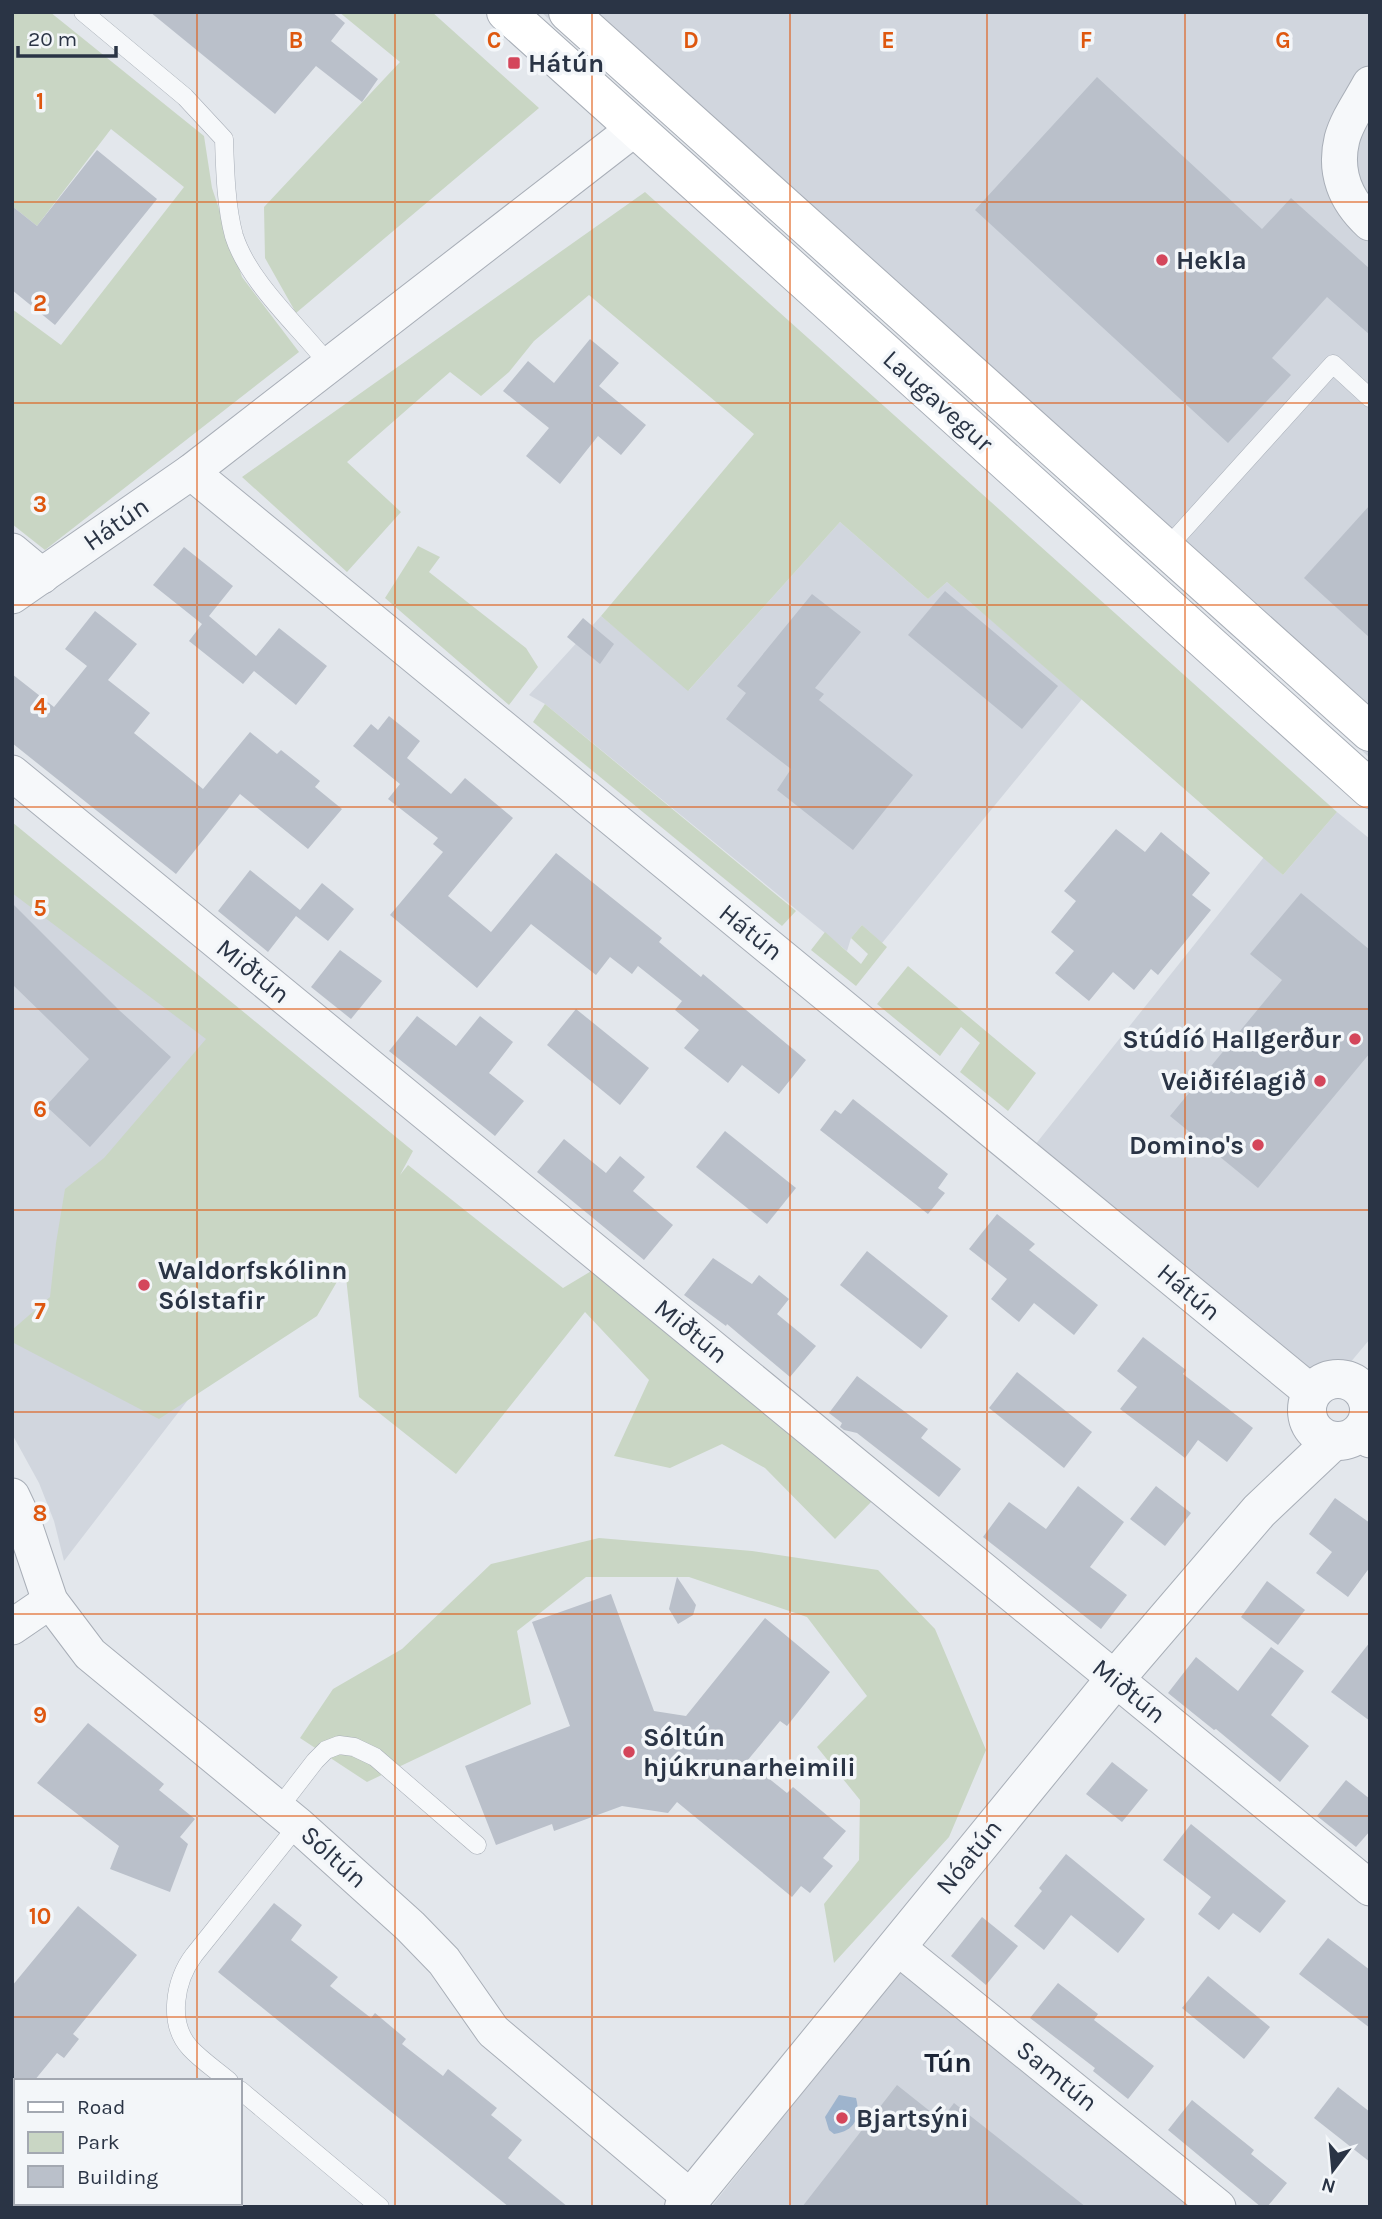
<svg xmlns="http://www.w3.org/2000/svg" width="1382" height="2219" font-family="Karla,sans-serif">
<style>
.built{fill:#d1d6de}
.green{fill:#c9d6c4}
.water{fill:#9eb4cd}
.building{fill:#bac0ca}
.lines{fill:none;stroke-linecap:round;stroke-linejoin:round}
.service-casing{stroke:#a8aeb7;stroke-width:19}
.minor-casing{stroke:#a8aeb7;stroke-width:37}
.tertiary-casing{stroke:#a8aeb7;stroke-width:40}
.secondary-casing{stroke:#a8aeb7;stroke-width:40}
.service{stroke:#f6f8fa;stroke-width:18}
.minor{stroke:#f6f8fa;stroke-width:35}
.tertiary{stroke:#f6f8fa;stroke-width:38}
.secondary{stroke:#fff;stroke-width:38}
.grid{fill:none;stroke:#de570f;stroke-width:2;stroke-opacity:0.55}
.poi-dot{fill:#d4465b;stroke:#f3f6f9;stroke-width:2.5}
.labels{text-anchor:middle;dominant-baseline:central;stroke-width:7;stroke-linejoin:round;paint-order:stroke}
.poi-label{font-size:26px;font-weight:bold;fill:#2a3445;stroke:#f3f6f9;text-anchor:start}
.street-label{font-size:26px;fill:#2a3445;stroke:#f3f6f9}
.neighbourhood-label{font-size:28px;font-weight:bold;fill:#1c2536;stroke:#f3f6f9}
.grid-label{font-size:23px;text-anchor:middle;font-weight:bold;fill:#de570f;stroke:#f3f6f9;stroke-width:7;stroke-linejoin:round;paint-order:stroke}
</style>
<rect width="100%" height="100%" fill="#e3e7ec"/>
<g class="built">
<polygon points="541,12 1370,12 1370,758 1079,497"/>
<polygon points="840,522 928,599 947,582 1082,699 882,943 862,925 851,938 847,951 545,704 529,695 601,616 689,690"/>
<polygon points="1337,812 1370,839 1370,1339 1344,1370 1318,1374 1031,1150 1264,857 1283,875"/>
<polygon points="12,824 391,1136 64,1561 54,1521 39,1483 12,1434"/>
<polygon points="902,1968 1202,2207 711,2207"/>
</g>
<g class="green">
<polygon points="12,12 50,12 204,136 212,188 242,277 299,352 45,550 12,524 12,309 61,345 184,187 111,129 37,226 12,206"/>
<polygon points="339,12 432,12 539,108 296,313 265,258 264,207 400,62"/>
<polygon points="645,192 1337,812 1283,875 947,582 928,599 840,522 688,691 601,616 754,434 589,295 534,341 509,372 481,396 450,372 347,462 401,512 347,572 242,477"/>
<polygon points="418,546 440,557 429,572 526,648 538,667 509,705 385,598"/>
<polygon points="545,704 796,911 782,926 533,722"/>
<polygon points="12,822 413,1151 400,1175 408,1165 563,1288 593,1270 873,1500 835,1539 765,1468 722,1444 670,1468 614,1456 649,1380 585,1312 456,1474 359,1397 345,1268 317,1316 159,1419 12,1342 12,1330 50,1297 56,1243 65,1189 104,1158 206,1039 12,893"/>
<polygon points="862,925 887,947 856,986 811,950 825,932 861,964 868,954 851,938"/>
<polygon points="908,966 1036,1073 1008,1111 960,1072 980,1043 961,1027 940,1056 877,1004"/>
<polygon points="599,1538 752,1551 878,1570 935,1629 986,1750 949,1837 834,1963 824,1904 859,1860 860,1800 817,1747 867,1696 807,1617 689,1577 586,1577 517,1631 531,1704 367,1782 300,1738 333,1689 402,1649 491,1564"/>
</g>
<path class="water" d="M839,2095L856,2098C861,2117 855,2131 834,2134L829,2130L825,2117Z"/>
<g class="building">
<polygon points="150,12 332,12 345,23 331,41 378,79 362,102 316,66 275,114"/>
<polygon points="1097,77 1262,229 1291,198 1370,269 1370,335 1327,297 1272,358 1291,375 1228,443 975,210"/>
<polygon points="97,150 157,199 55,325 12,290 12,206 37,226"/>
<polygon points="590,339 619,363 599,386 646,425 621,455 598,436 560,484 526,456 549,428 503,391 528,361 554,383"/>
<polygon points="1370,505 1370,638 1304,578"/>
<polygon points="184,547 233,586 209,616 256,656 279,628 327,666 296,705 254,671 243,684 189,641 202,624 153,585"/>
<polygon points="945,591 1058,686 1022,729 908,635"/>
<polygon points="812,594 861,632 815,688 824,694 819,700 913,775 853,850 777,790 791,769 726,719 746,693 737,686"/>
<polygon points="95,611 137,644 108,680 150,713 134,733 203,789 250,732 277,754 281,750 320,781 315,787 342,809 308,849 240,794 176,874 12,743 12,674 54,707 87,666 65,649"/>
<polygon points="583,618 614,644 600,664 567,637"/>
<polygon points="389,716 420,741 407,758 451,794 465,778 513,818 448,896 491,932 556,853 662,938 659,942 701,977 703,974 806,1060 779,1094 742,1065 728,1083 684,1048 699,1030 675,1010 682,1001 638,966 632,974 610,957 596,975 531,924 477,988 390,915 443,852 433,844 438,838 388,799 400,784 353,746 371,724 378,730"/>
<polygon points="1116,829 1145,852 1161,832 1210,873 1192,895 1211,910 1158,975 1151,969 1134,990 1113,972 1089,1001 1055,973 1074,951 1051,932 1076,901 1064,891"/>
<polygon points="250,870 300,910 322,883 354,909 328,941 296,916 268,952 218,911"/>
<polygon points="1301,893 1370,950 1370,1053 1258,1188 1170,1116 1282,980 1250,954"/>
<polygon points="12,903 120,1011 171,1057 90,1147 46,1106 89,1059 12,984"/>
<polygon points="340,950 382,981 351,1019 311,987"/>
<polygon points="576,1009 649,1068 620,1105 547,1045"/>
<polygon points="417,1016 456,1046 480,1016 513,1042 489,1073 524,1101 495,1136 389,1051"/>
<polygon points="853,1099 948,1174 938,1188 945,1193 928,1214 820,1130 835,1110 841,1114"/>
<polygon points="725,1131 796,1188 767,1224 696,1167"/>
<polygon points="564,1139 606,1173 620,1156 645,1177 633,1191 673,1225 644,1260 537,1172"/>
<polygon points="997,1214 1035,1244 1029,1250 1098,1305 1074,1335 1034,1303 1019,1322 991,1299 1007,1279 969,1249"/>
<polygon points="867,1251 948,1316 921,1349 840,1285"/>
<polygon points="713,1258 752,1284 759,1275 789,1299 777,1314 816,1346 790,1377 727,1324 726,1326 684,1295"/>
<polygon points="1143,1337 1186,1370 1183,1374 1253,1428 1227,1462 1198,1440 1185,1458 1120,1409 1137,1387 1117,1371"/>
<polygon points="1017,1372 1092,1432 1064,1468 989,1408"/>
<polygon points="857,1376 928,1429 921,1438 961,1469 939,1497 857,1433 844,1430 840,1427 842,1423 829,1413"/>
<polygon points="1078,1486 1124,1522 1090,1567 1127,1595 1101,1629 983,1537 1009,1502 1046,1529"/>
<polygon points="1156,1486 1191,1513 1165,1546 1130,1519"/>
<polygon points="1335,1498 1370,1523 1370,1567 1348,1597 1316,1573 1332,1552 1309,1534"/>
<polygon points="677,1577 696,1605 693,1615 678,1624 669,1609"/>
<polygon points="1267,1581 1305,1610 1278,1645 1241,1617"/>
<polygon points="611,1594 654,1711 686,1716 765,1618 830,1672 787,1726 780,1721 747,1761 787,1793 793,1787 846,1831 823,1858 833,1866 810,1893 801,1886 792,1897 677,1802 668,1813 622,1806 554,1831 552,1824 496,1845 465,1766 570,1726 532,1622"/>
<polygon points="1370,1642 1370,1721 1331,1692"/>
<polygon points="1271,1647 1304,1671 1271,1715 1309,1746 1280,1782 1216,1729 1214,1730 1168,1693 1196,1657 1238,1691"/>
<polygon points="88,1723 164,1784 159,1790 195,1819 180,1837 188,1844 170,1892 110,1869 119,1846 37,1783"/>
<polygon points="1112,1762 1148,1790 1122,1822 1086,1794"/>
<polygon points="1346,1780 1370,1799 1370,1831 1356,1847 1317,1816"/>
<polygon points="1191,1824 1286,1901 1260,1933 1233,1913 1219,1930 1198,1914 1211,1897 1163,1860"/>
<polygon points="1066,1854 1145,1919 1118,1953 1071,1915 1044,1950 1014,1926 1042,1891 1039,1888"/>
<polygon points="274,1903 302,1925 291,1940 338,1977 330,1986 371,2018 375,2013 406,2039 402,2044 443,2076 448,2069 497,2108 491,2115 522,2140 508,2158 568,2207 509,2207 218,1972"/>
<polygon points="78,1906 137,1955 73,2034 79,2039 64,2058 57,2053 34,2081 12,2081 12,1986"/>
<polygon points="982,1917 1018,1946 986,1985 951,1956"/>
<polygon points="1328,1938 1370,1970 1370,2028 1299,1974"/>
<polygon points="1208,1976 1270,2027 1244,2059 1182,2008"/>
<polygon points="1058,1983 1098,2014 1094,2020 1154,2066 1128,2099 1093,2071 1095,2068 1030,2018"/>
<polygon points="897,2085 941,2120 954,2103 1086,2207 802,2207"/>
<polygon points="1338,2087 1370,2112 1370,2162 1314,2118"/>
<polygon points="1192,2100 1254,2150 1251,2154 1287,2183 1267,2207 1261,2207 1168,2130"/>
</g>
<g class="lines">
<defs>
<g id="service">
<path d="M83,12L185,97L224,139C225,170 226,207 234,236C249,283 299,326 329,365"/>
<polyline points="1165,550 1333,364 1370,398"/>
<polyline points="278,1809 315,1761 326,1750 339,1745 354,1747 375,1757 477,1845"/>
<path d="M229,2081C216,2070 201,2060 190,2048C167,2023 175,1980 194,1955L298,1825"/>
<polyline points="240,2090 380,2207"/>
</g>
<g id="minor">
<path d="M1370,84C1361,101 1347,120 1342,139C1334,172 1345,200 1370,223"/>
<polyline points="191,472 1312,1393"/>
<polyline points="12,551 42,576"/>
<polyline points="12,596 191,472 634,129"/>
<polyline points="12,773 1370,1888"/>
<polyline points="1360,1432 1370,1440"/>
<polyline points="12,1496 21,1515 50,1601 90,1654 298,1825 410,1926 444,1961 493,2031 691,2198"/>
<polyline points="12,1627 50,1601"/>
<polyline points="896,1946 1218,2207"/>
</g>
<g id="tertiary">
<circle cx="1338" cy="1410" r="31"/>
<polyline points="684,2207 1115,1679 1259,1511 1333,1441"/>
</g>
<g id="secondary">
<polyline points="506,12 1370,789"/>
<polyline points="568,12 1370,732"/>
</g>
</defs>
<use href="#service" class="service-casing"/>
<use href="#minor" class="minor-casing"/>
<use href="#tertiary" class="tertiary-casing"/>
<use href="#secondary" class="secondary-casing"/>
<use href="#service" class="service"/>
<use href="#minor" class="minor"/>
<use href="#tertiary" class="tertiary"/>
<use href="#secondary" class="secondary"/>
</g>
<path class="grid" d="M197,12V2081M395,12V2207M592,12V2207M790,12V2207M987,12V2207M1185,12V2207M12,202H1370M12,403H1370M12,605H1370M12,807H1370M12,1009H1370M12,1210H1370M12,1412H1370M12,1614H1370M12,1816H1370M12,2017H1370M197,2203V2207"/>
<g class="poi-dot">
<rect x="507" y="56" width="14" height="14" rx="3.5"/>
<circle cx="1162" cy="260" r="7"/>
<circle cx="1355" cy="1039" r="7"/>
<circle cx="1320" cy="1081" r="7"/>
<circle cx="1258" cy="1145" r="7"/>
<circle cx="144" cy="1285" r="7"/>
<circle cx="629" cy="1752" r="7"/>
<circle cx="842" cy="2118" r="7"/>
</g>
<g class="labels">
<g class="poi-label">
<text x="528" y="63">Hátún</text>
<text x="1176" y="260">Hekla</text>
<text x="1341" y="1039" text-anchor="end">Stúdíó Hallgerður</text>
<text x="1306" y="1081" text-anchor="end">Veiðifélagið</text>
<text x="1244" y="1145" text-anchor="end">Domino's</text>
<text x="158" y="1270">Waldorfskólinn<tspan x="158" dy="30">Sólstafir</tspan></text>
<text x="643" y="1737">Sóltún<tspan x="643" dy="30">hjúkrunarheimili</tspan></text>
<text x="856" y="2118">Bjartsýni</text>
</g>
<g class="street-label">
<text transform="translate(938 401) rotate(42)">Laugavegur</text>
<text transform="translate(116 524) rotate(-35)">Hátún</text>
<text transform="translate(751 932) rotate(39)">Hátún</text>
<text transform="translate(253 971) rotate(39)">Miðtún</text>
<text transform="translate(1189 1292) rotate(40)">Hátún</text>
<text transform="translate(691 1331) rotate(39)">Miðtún</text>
<text transform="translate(1129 1691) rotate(39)">Miðtún</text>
<text transform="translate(334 1857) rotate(42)">Sóltún</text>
<text transform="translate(969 1857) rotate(-51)">Nóatún</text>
<text transform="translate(1057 2076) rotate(39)">Samtún</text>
</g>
<g class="neighbourhood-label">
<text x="948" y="2062">Tún</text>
</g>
</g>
<g class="grid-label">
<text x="296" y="48">B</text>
<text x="494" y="48">C</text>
<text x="691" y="48">D</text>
<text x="888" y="48">E</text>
<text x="1086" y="48">F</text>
<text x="1283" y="48">G</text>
<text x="40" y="109">1</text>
<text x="40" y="311">2</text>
<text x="40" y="512">3</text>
<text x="40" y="714">4</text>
<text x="40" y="916">5</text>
<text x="40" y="1117">6</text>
<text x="40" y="1319">7</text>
<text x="40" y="1521">8</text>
<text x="40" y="1723">9</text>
<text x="40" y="1924">10</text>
</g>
<rect width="1382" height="2219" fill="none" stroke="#2a3445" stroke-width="28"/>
<rect x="14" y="2079" width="228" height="126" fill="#f3f6f9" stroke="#a3a8b1" stroke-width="2"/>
<rect x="28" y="2102" width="35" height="10" fill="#ffffff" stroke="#a3a8b1" stroke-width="2"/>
<text x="77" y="2114" font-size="21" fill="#2a3445">Road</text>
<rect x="28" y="2132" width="35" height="21" fill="#c9d6c4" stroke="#a3a8b1" stroke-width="2"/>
<text x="77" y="2149" font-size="21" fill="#2a3445">Park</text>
<rect x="28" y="2166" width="35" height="21" fill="#bac0ca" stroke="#a3a8b1" stroke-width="2"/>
<text x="77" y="2184" font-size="21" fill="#2a3445">Building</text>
<g transform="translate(1333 2170) rotate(196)" stroke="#f3f6f9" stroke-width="5" paint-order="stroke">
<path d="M0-5L12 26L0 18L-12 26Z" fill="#2a3445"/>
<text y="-10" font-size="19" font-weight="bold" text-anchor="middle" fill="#2a3445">N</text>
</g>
<path d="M18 46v10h98v-10" fill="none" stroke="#2a3445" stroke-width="3.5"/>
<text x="28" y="46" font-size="21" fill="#2a3445" stroke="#f3f6f9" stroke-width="5" paint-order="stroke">20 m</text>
</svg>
